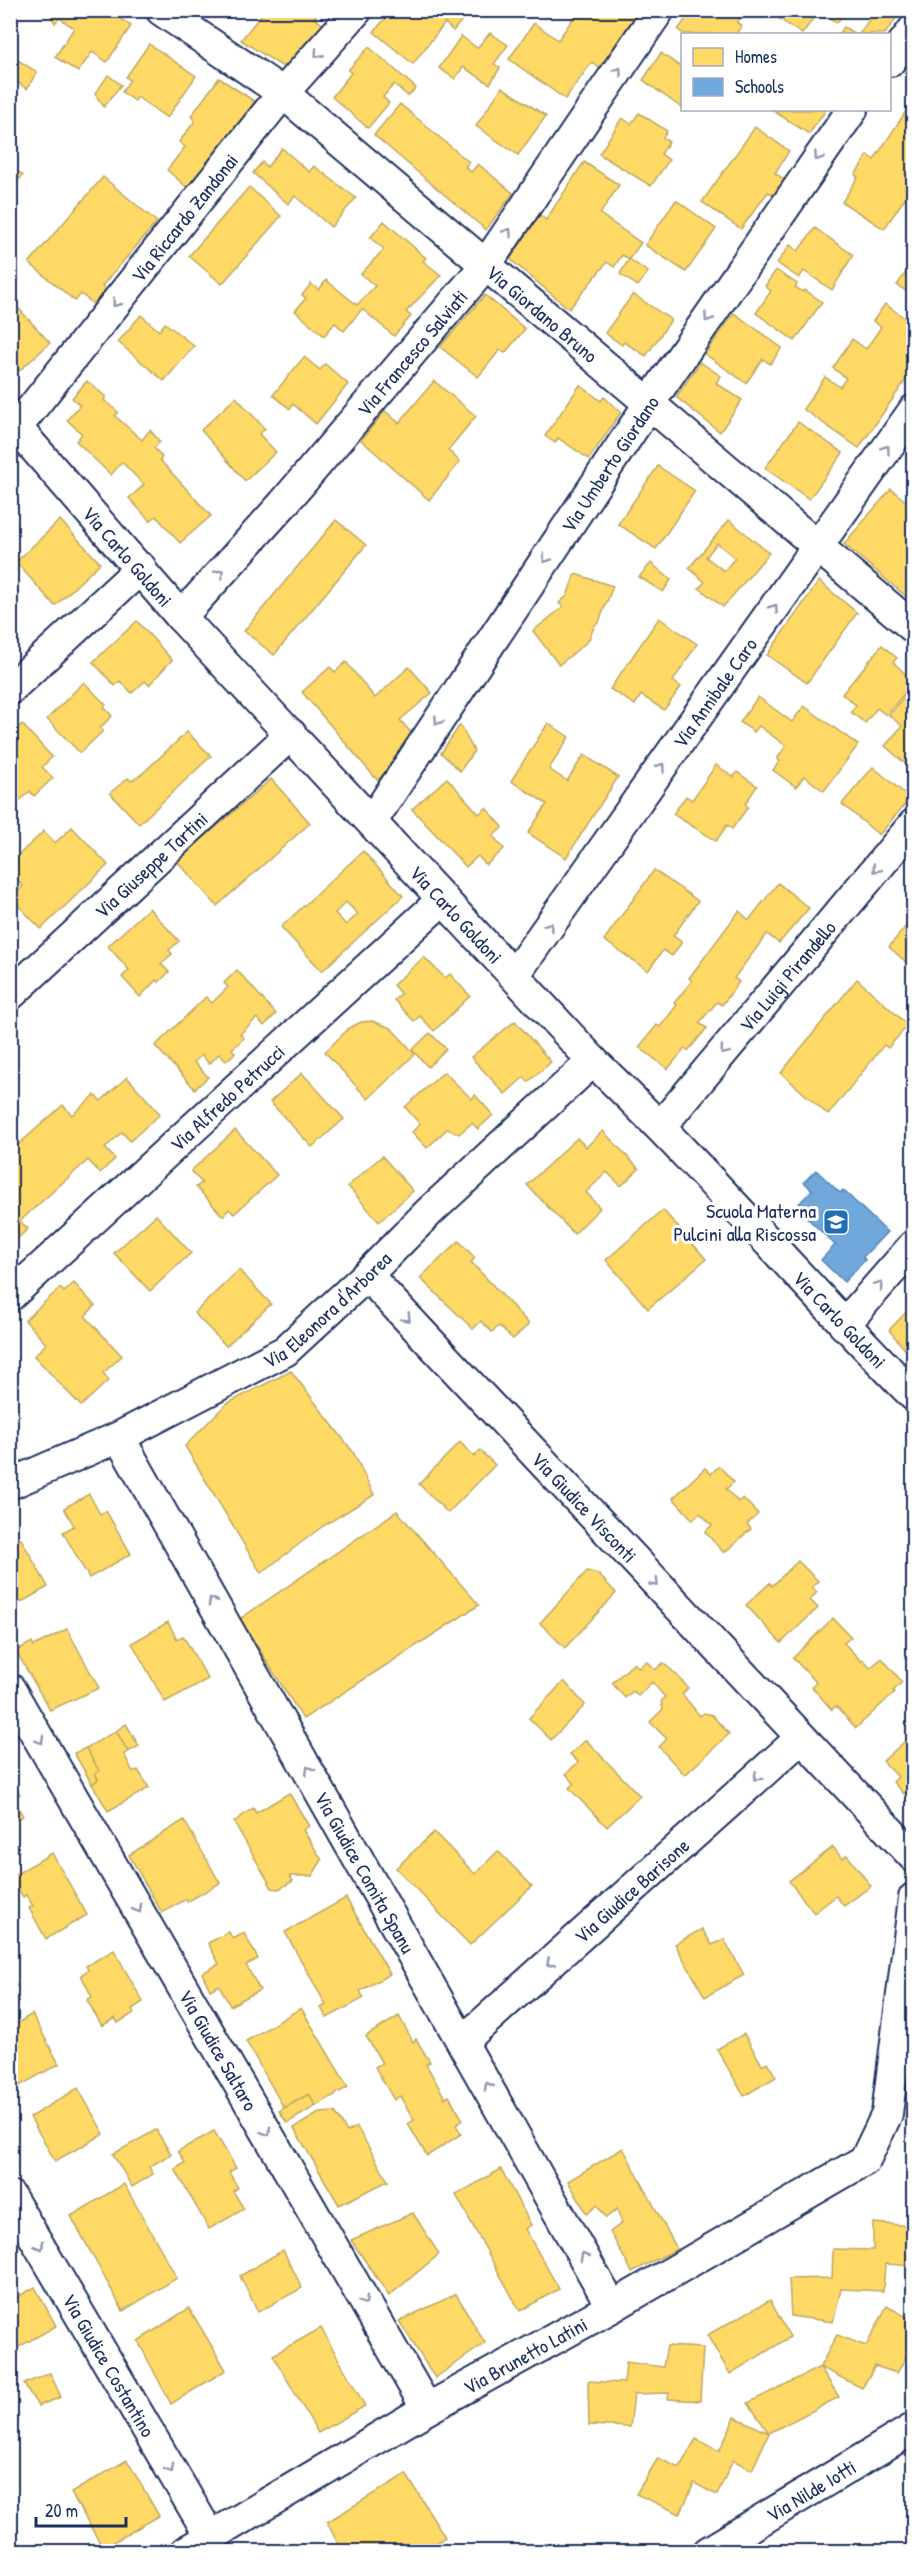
<svg xmlns="http://www.w3.org/2000/svg" width="924" height="2562" font-family="'Patrick Hand',sans-serif">
<style>
.homes{fill:#ffd966;stroke:#bba664;stroke-width:1.5;fill-rule:evenodd}
.schools{fill:#6fa8dc;stroke:#5684b6;stroke-width:1.5}
.lines{fill:none;stroke-linecap:round;stroke-linejoin:round}
.minor-casing{stroke:#1b2f5e;stroke-width:34}
.minor{stroke:#fff;stroke-width:30}
.oneway{stroke:#8d97ae}
.labels{text-anchor:middle;dominant-baseline:central;stroke-width:6;stroke-linejoin:round;paint-order:stroke}
.street-label{font-size:20px;fill:#1b2f5e;stroke:#fff}
.poi-label{font-size:20px;fill:#1b2f5e;stroke:#fff;text-anchor:end}
</style>
<rect width="100%" height="100%" fill="#fff"/>
<filter id="ink" filterUnits="userSpaceOnUse"><feTurbulence type="fractalNoise" baseFrequency=".0167" numOctaves="2"/><feDisplacementMap in="SourceGraphic" scale="12" xChannelSelector="R" yChannelSelector="G"/><feConvolveMatrix kernelMatrix="1 2 1 2 8 2 1 2 1" color-interpolation-filters="sRGB"/></filter>
<g filter="url(#ink)">
<g class="homes">
<polygon points="47,10 108,10 131,26 107,62 92,52 78,72 55,57 74,28 59,18 55,23"/>
<polygon points="265,10 320,10 314,18 324,25 313,39 310,38 286,69 241,40"/>
<polygon points="392,10 470,10 453,31 445,23 413,64 374,32"/>
<polygon points="579,10 638,12 599,68 592,62 565,99 509,59 534,23 558,40"/>
<polygon points="692,10 745,10 737,23 742,26 736,34 684,34 678,30"/>
<polygon points="766,10 846,10 837,23 819,11 802,34"/>
<polygon points="855,10 902,10 885,34 859,34 869,20"/>
<polygon points="844,27 855,34 839,34"/>
<polygon points="490,33 508,45 494,64 500,68 490,84 463,67 455,79 439,68 461,36 477,48"/>
<polygon points="149,44 196,76 167,118 137,97 135,101 122,92 130,80 126,77"/>
<polygon points="369,47 416,88 408,96 394,84 383,97 389,103 368,128 332,97 351,73 348,70"/>
<polygon points="661,53 682,68 682,108 643,80"/>
<polygon points="11,56 37,72 27,89 14,80 10,85"/>
<polygon points="108,75 121,85 104,107 95,94"/>
<polygon points="219,78 257,103 191,191 167,170 185,147 179,142 195,121 191,116"/>
<polygon points="502,87 546,116 518,155 476,126"/>
<polygon points="914,99 914,173 911,177 914,179 914,185 884,229 842,202 858,177 855,175 868,155 874,160"/>
<polygon points="400,104 469,162 465,167 471,172 478,164 513,193 486,230 374,135"/>
<polygon points="772,110 826,110 809,134"/>
<polygon points="639,113 667,131 663,138 669,142 661,154 669,160 651,186 599,154 622,118 631,124"/>
<polygon points="755,127 789,151 775,173 785,180 774,195 768,192 741,229 702,202"/>
<polygon points="282,148 309,172 314,166 356,198 331,227 295,196 288,204 253,173 262,162 267,167"/>
<polygon points="584,162 619,185 600,214 641,243 629,259 622,255 614,267 607,262 569,309 510,259 540,215 546,220"/>
<polygon points="10,166 23,175 10,189"/>
<polygon points="103,177 157,222 102,286 106,290 93,304 81,294 75,301 29,263"/>
<polygon points="249,187 281,216 222,284 189,256"/>
<polygon points="676,200 716,229 686,272 645,245"/>
<polygon points="384,221 426,258 423,261 441,275 406,312 411,316 394,336 362,309 344,331 335,323 324,336 295,311 306,298 302,295 311,284 319,290 326,280 357,305 375,286 361,274 384,249 370,238"/>
<polygon points="815,228 853,255 832,290 804,271 799,278 777,263 790,245 798,251"/>
<polygon points="629,259 648,272 638,286 620,274"/>
<polygon points="914,261 914,296 897,285"/>
<polygon points="776,270 797,284 795,287 803,292 805,290 822,302 795,341 756,313 771,291 765,286"/>
<polygon points="633,294 671,320 646,356 624,342 622,345 605,333"/>
<polygon points="485,295 525,329 505,353 500,350 478,377 440,347"/>
<polygon points="10,299 50,343 19,371 17,368 10,373"/>
<polygon points="885,304 909,321 914,315 914,368 859,448 803,409 825,377 840,387 846,378 833,368 852,339 866,349 881,327 873,321"/>
<polygon points="734,313 782,348 770,364 763,359 746,383 705,354"/>
<polygon points="141,315 159,331 165,323 194,346 164,381 118,342"/>
<polygon points="304,357 320,370 325,364 348,384 316,424 293,404 290,409 273,395"/>
<polygon points="700,362 721,376 716,383 742,400 720,432 676,397"/>
<polygon points="87,381 106,397 104,400 118,412 115,416 142,440 150,430 160,442 154,448 162,457 160,460 211,516 180,543 156,516 150,521 129,498 144,485 122,462 111,475 76,441 82,434 67,420 80,405 72,398"/>
<polygon points="434,381 476,416 448,450 460,462 429,500 361,440 385,411 399,423"/>
<polygon points="580,385 601,401 604,397 621,412 589,459 558,438 555,443 545,436"/>
<polygon points="236,397 265,429 259,434 276,452 245,481 201,430"/>
<polygon points="798,422 843,453 809,499 765,468"/>
<polygon points="658,466 695,491 656,549 618,524"/>
<polygon points="891,489 914,508 914,603 844,544"/>
<polygon points="60,520 100,563 55,606 16,562"/>
<polygon points="336,520 366,545 274,655 244,631"/>
<path d="M729,520L769,553L723,607L699,588L705,582L689,568ZM717,543L735,558L724,571L706,557Z"/>
<polygon points="651,563 671,580 663,592 639,577"/>
<polygon points="575,574 613,586 599,622 595,625 588,641 559,665 533,631 563,607 559,603 567,596"/>
<polygon points="819,581 857,613 807,683 767,655"/>
<polygon points="659,618 697,644 673,681 681,687 664,710 641,695 635,705 610,689"/>
<polygon points="137,621 172,660 149,685 145,681 132,693 120,681 115,686 93,662"/>
<polygon points="10,629 17,636 10,643"/>
<polygon points="882,645 897,658 893,662 914,682 886,715 877,708 865,723 851,712 856,705 842,694"/>
<polygon points="346,662 375,698 409,667 432,693 400,720 420,743 377,780 302,692 330,667 335,672"/>
<polygon points="84,682 106,705 104,707 112,716 100,728 103,731 80,753 47,719"/>
<polygon points="914,685 914,760 908,766 885,746 902,726 889,715"/>
<polygon points="758,697 792,722 804,706 858,745 824,791 804,776 796,787 773,770 780,761 777,759 786,746 759,726 754,732 740,722"/>
<polygon points="548,723 569,737 549,769 567,781 584,755 618,777 566,858 528,833 547,804 511,781"/>
<polygon points="22,724 52,757 42,767 53,778 34,796 30,791 15,805 10,800 10,735"/>
<polygon points="460,725 474,751 460,771 441,753"/>
<polygon points="187,732 211,756 139,824 110,793 128,778 131,781 143,773"/>
<polygon points="716,765 734,777 737,772 757,786 745,804 748,807 732,829 727,825 716,841 673,814 686,796 692,800"/>
<polygon points="873,767 910,798 879,835 842,804"/>
<polygon points="447,778 479,814 486,808 503,827 493,836 504,849 486,865 478,856 466,867 412,809"/>
<polygon points="271,779 310,823 217,906 177,861"/>
<polygon points="72,827 108,865 41,929 11,898 23,886 10,873 10,863 44,831 55,843"/>
<path d="M363,851L403,896L322,971L281,927ZM346,902L358,914L346,925L335,913Z"/>
<polygon points="654,870 698,901 673,936 682,942 672,956 663,950 648,971 604,940"/>
<polygon points="778,883 809,908 779,943 767,934 734,978 739,982 722,1005 717,1002 699,1023 707,1028 688,1051 685,1048 668,1069 639,1047 657,1025 660,1027 677,1005 674,1003 692,981 689,978 739,911 749,920"/>
<polygon points="149,908 179,941 169,950 172,954 161,964 169,972 159,982 156,980 140,997 122,977 129,970 108,946"/>
<polygon points="914,916 914,969 889,947"/>
<polygon points="424,957 445,978 450,974 470,996 434,1031 420,1016 414,1021 394,1000 401,994 393,985"/>
<polygon points="237,970 276,1014 264,1026 257,1018 240,1034 244,1038 232,1049 235,1053 226,1061 219,1054 209,1064 202,1055 194,1062 208,1077 195,1089 155,1046 206,997 212,1003 228,987 224,983"/>
<polygon points="857,979 908,1025 888,1048 884,1045 828,1115 781,1073"/>
<polygon points="372,1021 391,1028 415,1054 368,1099 325,1052 349,1028 361,1022"/>
<polygon points="515,1021 551,1062 528,1082 524,1077 505,1094 471,1057"/>
<polygon points="430,1033 446,1049 428,1067 412,1050"/>
<polygon points="444,1072 472,1099 475,1095 493,1115 478,1129 472,1123 459,1134 447,1129 427,1148 412,1132 420,1124 405,1107"/>
<polygon points="302,1073 344,1119 312,1147 270,1102"/>
<polygon points="127,1077 160,1114 130,1141 122,1132 105,1148 115,1159 100,1173 88,1160 20,1221 28,1229 10,1245 10,1172 13,1170 10,1168 10,1152 63,1105 72,1115 95,1095 101,1101"/>
<polygon points="914,1086 914,1101 906,1095"/>
<polygon points="235,1130 277,1175 234,1214 229,1209 223,1216 196,1187 202,1183 191,1171"/>
<polygon points="603,1131 639,1169 621,1186 607,1172 586,1192 600,1208 574,1234 527,1185 577,1138 586,1147"/>
<polygon points="382,1156 413,1191 379,1222 348,1186"/>
<polygon points="663,1210 706,1259 648,1309 606,1260"/>
<polygon points="156,1215 191,1253 150,1291 114,1253"/>
<polygon points="459,1241 475,1258 471,1262 529,1324 513,1339 499,1326 492,1332 481,1321 473,1329 420,1278"/>
<polygon points="239,1270 271,1304 226,1346 194,1313"/>
<polygon points="74,1283 95,1306 85,1316 122,1356 103,1373 109,1380 81,1406 34,1356 46,1344 25,1320 60,1288 64,1292"/>
<polygon points="914,1304 914,1356 912,1358 889,1330"/>
<polygon points="291,1371 353,1452 374,1495 323,1526 261,1573 185,1446 226,1404"/>
<polygon points="460,1442 474,1457 480,1450 495,1465 448,1513 419,1484"/>
<polygon points="719,1466 734,1482 726,1489 738,1502 743,1498 758,1514 747,1524 751,1529 724,1553 705,1532 712,1525 700,1513 693,1520 673,1498 705,1468 711,1474"/>
<polygon points="89,1494 100,1514 106,1511 131,1554 89,1578 63,1532 74,1526 64,1508"/>
<polygon points="397,1511 479,1605 303,1719 240,1619"/>
<polygon points="10,1536 21,1539 48,1587 18,1604 15,1600 10,1602"/>
<polygon points="798,1561 818,1581 812,1587 817,1592 810,1600 818,1608 781,1643 746,1605 770,1583 772,1586"/>
<polygon points="587,1571 598,1574 616,1593 565,1648 540,1623"/>
<polygon points="833,1618 851,1637 844,1643 861,1661 863,1660 870,1668 882,1658 902,1682 893,1691 895,1692 856,1728 836,1706 832,1710 812,1687 816,1682 793,1658"/>
<polygon points="168,1622 177,1639 183,1636 208,1679 165,1702 132,1643"/>
<polygon points="67,1629 99,1688 50,1710 16,1651 32,1642 34,1646"/>
<polygon points="646,1661 655,1670 663,1663 676,1674 688,1688 682,1694 700,1716 704,1713 712,1715 729,1734 685,1775 659,1747 667,1739 650,1722 663,1709 661,1702 665,1697 652,1682 638,1696 633,1691 625,1698 612,1683 634,1663 639,1668"/>
<polygon points="564,1681 585,1705 551,1740 529,1718"/>
<polygon points="126,1724 139,1746 128,1752 116,1731"/>
<polygon points="116,1731 128,1752 124,1754 133,1772 138,1770 149,1788 108,1811 92,1784 98,1779 95,1774 99,1771 86,1748"/>
<polygon points="914,1733 914,1794 909,1789 904,1794 893,1782 898,1777 883,1761"/>
<polygon points="586,1740 640,1796 607,1827 569,1788 574,1783 566,1774 578,1762 570,1754"/>
<polygon points="86,1748 99,1771 95,1774 98,1779 92,1784 74,1753"/>
<polygon points="10,1777 20,1794 13,1798 23,1816 10,1823"/>
<polygon points="289,1793 309,1826 303,1830 322,1860 312,1876 290,1876 293,1881 279,1889 272,1888 234,1822 253,1808 256,1813"/>
<polygon points="184,1820 220,1883 187,1902 186,1899 162,1913 129,1855"/>
<polygon points="434,1832 475,1874 498,1851 532,1886 470,1945 396,1868"/>
<polygon points="833,1847 842,1859 847,1855 871,1886 844,1906 836,1896 814,1913 789,1881"/>
<polygon points="52,1853 87,1915 46,1939 29,1908 33,1906 26,1895 23,1897 11,1877"/>
<polygon points="346,1898 390,1974 360,1991 364,1998 327,2018 321,2008 326,2005 285,1932"/>
<polygon points="702,1929 712,1945 724,1939 744,1975 705,1997 675,1944"/>
<polygon points="229,1932 233,1939 244,1933 258,1959 246,1965 260,1990 230,2006 219,1985 210,1990 202,1973 219,1964 208,1943"/>
<polygon points="114,1950 143,2002 132,2009 134,2013 118,2023 115,2018 102,2026 87,2000 92,1997 81,1975 88,1970 86,1966"/>
<polygon points="10,1976 17,1986 10,1990"/>
<polygon points="301,2008 348,2087 316,2106 309,2094 284,2108 246,2041"/>
<polygon points="32,2014 59,2064 12,2090 10,2087 10,2028"/>
<polygon points="399,2016 413,2042 416,2039 430,2062 426,2064 445,2098 449,2096 463,2120 456,2125 461,2134 427,2156 408,2124 414,2120 400,2096 394,2100 375,2067 382,2063 366,2036"/>
<polygon points="744,2034 762,2065 767,2062 776,2077 744,2096 717,2049"/>
<polygon points="78,2088 104,2134 55,2161 30,2117"/>
<polygon points="309,2094 316,2106 287,2123 279,2111"/>
<polygon points="335,2112 347,2132 357,2127 388,2181 339,2205 294,2128 319,2113"/>
<polygon points="156,2130 171,2154 149,2167 153,2174 132,2187 113,2154"/>
<polygon points="214,2131 236,2168 229,2172 238,2188 233,2191 244,2209 209,2229 175,2169 185,2163 178,2151"/>
<polygon points="623,2148 677,2249 632,2272 610,2232 622,2223 617,2209 606,2218 597,2205 587,2214 568,2181"/>
<polygon points="501,2169 531,2225 525,2229 559,2289 520,2311 456,2195"/>
<polygon points="124,2184 177,2278 123,2311 71,2216"/>
<polygon points="413,2213 439,2254 389,2296 351,2240"/>
<polygon points="873,2223 914,2226 914,2266 885,2264 883,2291 841,2289 833,2322 791,2316 789,2279 832,2278 833,2249 873,2250"/>
<polygon points="283,2250 302,2288 258,2312 240,2276"/>
<polygon points="35,2287 56,2326 10,2352 10,2301"/>
<polygon points="456,2294 485,2343 435,2378 399,2321"/>
<polygon points="770,2300 790,2337 730,2374 707,2335"/>
<polygon points="887,2306 914,2321 914,2343 897,2373 875,2366 862,2388 820,2367 837,2335 866,2346"/>
<polygon points="189,2308 226,2370 171,2404 138,2341"/>
<polygon points="321,2328 365,2406 318,2433 273,2355"/>
<polygon points="667,2346 703,2348 700,2401 668,2399 669,2393 634,2394 630,2427 589,2425 588,2381 624,2383 626,2362 663,2367"/>
<polygon points="820,2367 839,2397 769,2433 748,2403"/>
<polygon points="50,2373 61,2397 38,2406 24,2384"/>
<polygon points="735,2417 769,2433 752,2470 733,2460 717,2495 694,2483 680,2514 636,2494 658,2458 679,2468 696,2439 719,2451"/>
<polygon points="127,2460 159,2516 103,2548 71,2493"/>
<polygon points="406,2474 445,2537 423,2552 342,2552 327,2522"/>
</g>
<polygon class="schools" points="816,1170 840,1193 843,1190 887,1232 863,1257 865,1260 844,1282 821,1260 835,1245 796,1207 812,1190 804,1182"/>
<g class="lines">
<defs>
<g id="minor">
<path id="s1" d="M161,10L283,93L914,628"/>
<polyline points="890,61 914,29"/>
<path id="s2" d="M10,420L181,617L593,1061C705,1168 805,1286 914,1396"/>
<path id="s3" d="M17,427L283,93L357,10"/>
<path id="s4" d="M181,617L283,504L485,266L659,10"/>
<polyline points="10,689 141,568"/>
<path id="s5" d="M372,821L657,392L852,110"/>
<path id="s6" d="M515,974L914,410"/>
<path id="s7" d="M10,995L291,734"/>
<path id="s8" d="M661,1126L914,824"/>
<path id="s9" d="M367,1275L914,1857"/>
<path id="s10" d="M10,1296L443,899"/>
<polyline points="844,1325 914,1245"/>
<path id="s11" d="M119,1437L612,2307"/>
<path id="s12" d="M10,1484L119,1437L285,1351L367,1275L429,1212L593,1061"/>
<path id="s13" d="M10,1689L427,2409"/>
<path id="s14" d="M463,2041L801,1738"/>
<path id="s15" d="M10,2196L210,2536"/>
<path id="s16" d="M185,2552L427,2409L612,2307L865,2160L887,2114L914,1898"/>
<path id="s17" d="M708,2552L914,2428"/>
</g>
</defs>
<use href="#minor" class="minor-casing"/>
<use href="#minor" class="minor"/>
</g>
<defs><path id="oneway-chevron" d="M-2-3.5L2.5 0L-2 3.5" fill="none" stroke-width="1.6" stroke-linecap="round" stroke-linejoin="round" transform="scale(1.5)"/></defs>
<g class="oneway">
<use href="#oneway-chevron" transform="translate(318 54) rotate(132)"/>
<use href="#oneway-chevron" transform="translate(618 71) rotate(-56)"/>
<use href="#oneway-chevron" transform="translate(818 157) rotate(124)"/>
<use href="#oneway-chevron" transform="translate(508 232) rotate(-56)"/>
<use href="#oneway-chevron" transform="translate(116 303) rotate(129)"/>
<use href="#oneway-chevron" transform="translate(708 318) rotate(124)"/>
<use href="#oneway-chevron" transform="translate(886 449) rotate(-55)"/>
<use href="#oneway-chevron" transform="translate(546 559) rotate(124)"/>
<use href="#oneway-chevron" transform="translate(220 573) rotate(-48)"/>
<use href="#oneway-chevron" transform="translate(774 608) rotate(-55)"/>
<use href="#oneway-chevron" transform="translate(438 721) rotate(124)"/>
<use href="#oneway-chevron" transform="translate(661 767) rotate(-55)"/>
<use href="#oneway-chevron" transform="translate(876 869) rotate(130)"/>
<use href="#oneway-chevron" transform="translate(549 926) rotate(-55)"/>
<use href="#oneway-chevron" transform="translate(724 1051) rotate(130)"/>
<use href="#oneway-chevron" transform="translate(879 1285) rotate(-49)"/>
<use href="#oneway-chevron" transform="translate(407 1318) rotate(46)"/>
<use href="#oneway-chevron" transform="translate(655 1583) rotate(47)"/>
<use href="#oneway-chevron" transform="translate(212 1601) rotate(-120)"/>
<use href="#oneway-chevron" transform="translate(40 1740) rotate(60)"/>
<use href="#oneway-chevron" transform="translate(309 1770) rotate(-120)"/>
<use href="#oneway-chevron" transform="translate(757 1777) rotate(138)"/>
<use href="#oneway-chevron" transform="translate(138 1909) rotate(60)"/>
<use href="#oneway-chevron" transform="translate(550 1963) rotate(138)"/>
<use href="#oneway-chevron" transform="translate(488 2086) rotate(-119)"/>
<use href="#oneway-chevron" transform="translate(267 2132) rotate(60)"/>
<use href="#oneway-chevron" transform="translate(40 2246) rotate(60)"/>
<use href="#oneway-chevron" transform="translate(584 2256) rotate(-119)"/>
<use href="#oneway-chevron" transform="translate(364 2301) rotate(60)"/>
<use href="#oneway-chevron" transform="translate(170 2469) rotate(60)"/>
</g>
</g>
<defs>
<symbol id="school-square" viewBox="-11 -11 22 22"><rect x="-9" y="-9" width="18" height="18" rx="4" fill="#1f6fb2" stroke="#fff"/><path d="M0-5L7-2L0 1L-7-2ZM-4 1L0 2.5L4 1V4Q0 6-4 4Z" fill="#fff"/></symbol>
</defs>
<g fill-rule="evenodd">
<use href="#school-square" x="821" y="1207" width="30" height="30"/>
</g>
<g class="labels">
<g class="street-label">
<text stroke="none"><textPath href="#s3" startOffset="268">Via Riccardo Zandonai</textPath></text>
<text stroke="none"><textPath href="#s1" startOffset="488">Via Giordano Bruno</textPath></text>
<text stroke="none"><textPath href="#s4" startOffset="351">Via Francesco Salviati</textPath></text>
<text stroke="none"><textPath href="#s5" startOffset="429">Via Umberto Giordano</textPath></text>
<text stroke="none"><textPath href="#s2" startOffset="180">Via Carlo Goldoni</textPath></text>
<text stroke="none"><textPath href="#s6" startOffset="345">Via Annibale Caro</textPath></text>
<text stroke="none"><textPath href="#s7" startOffset="192">Via Giuseppe Tartini</textPath></text>
<text stroke="none"><textPath href="#s2" startOffset="666">Via Carlo Goldoni</textPath></text>
<text stroke="none"><textPath href="#s8" startOffset="196">Via Luigi Pirandello</textPath></text>
<text stroke="none"><textPath href="#s10" startOffset="294">Via Alfredo Petrucci</textPath></text>
<text stroke="none"><textPath href="#s12" startOffset="364">Via Eleonora d'Arborea</textPath></text>
<text stroke="none"><textPath href="#s2" startOffset="1224">Via Carlo Goldoni</textPath></text>
<text stroke="none"><textPath href="#s9" startOffset="318">Via Giudice Visconti</textPath></text>
<text stroke="none"><textPath href="#s11" startOffset="500">Via Giudice Comita Spanu</textPath></text>
<text stroke="none"><textPath href="#s14" startOffset="226">Via Giudice Barisone</textPath></text>
<text stroke="none"><textPath href="#s13" startOffset="417">Via Giudice Saltaro</textPath></text>
<text stroke="none"><textPath href="#s16" startOffset="393">Via Brunetto Latini</textPath></text>
<text stroke="none"><textPath href="#s15" startOffset="196">Via Giudice Costantino</textPath></text>
<text stroke="none"><textPath href="#s17" startOffset="120">Via Nilde Iotti</textPath></text>
</g>
<g class="poi-label">
<text x="816" y="1210">Scuola Materna<tspan x="816" dy="23">Pulcini alla Riscossa</tspan></text>
</g>
</g>
<rect width="924" height="2562" fill="none" stroke="#fff" stroke-width="36"/>
<rect x="18" y="18" width="888" height="2526" fill="none" stroke="#1b2f5e" stroke-width="2" filter="url(#ink)"/>
<rect x="681" y="33" width="210" height="78" fill="#ffffff" stroke="#a4acbf" stroke-width="1.5"/>
<rect x="693" y="48" width="30" height="18" fill="#ffd966" stroke="#a4acbf" stroke-width="1.5"/>
<text x="735" y="63" font-size="18" fill="#1b2f5e">Homes</text>
<rect x="693" y="78" width="30" height="18" fill="#6fa8dc" stroke="#a4acbf" stroke-width="1.5"/>
<text x="735" y="93" font-size="18" fill="#1b2f5e">Schools</text>
<path d="M36 2517v9h90v-9" fill="none" stroke="#1b2f5e" stroke-width="3"/>
<text x="45" y="2517" font-size="18" fill="#1b2f5e" stroke="#ffffff" stroke-width="4.5" paint-order="stroke">20 m</text>
</svg>
